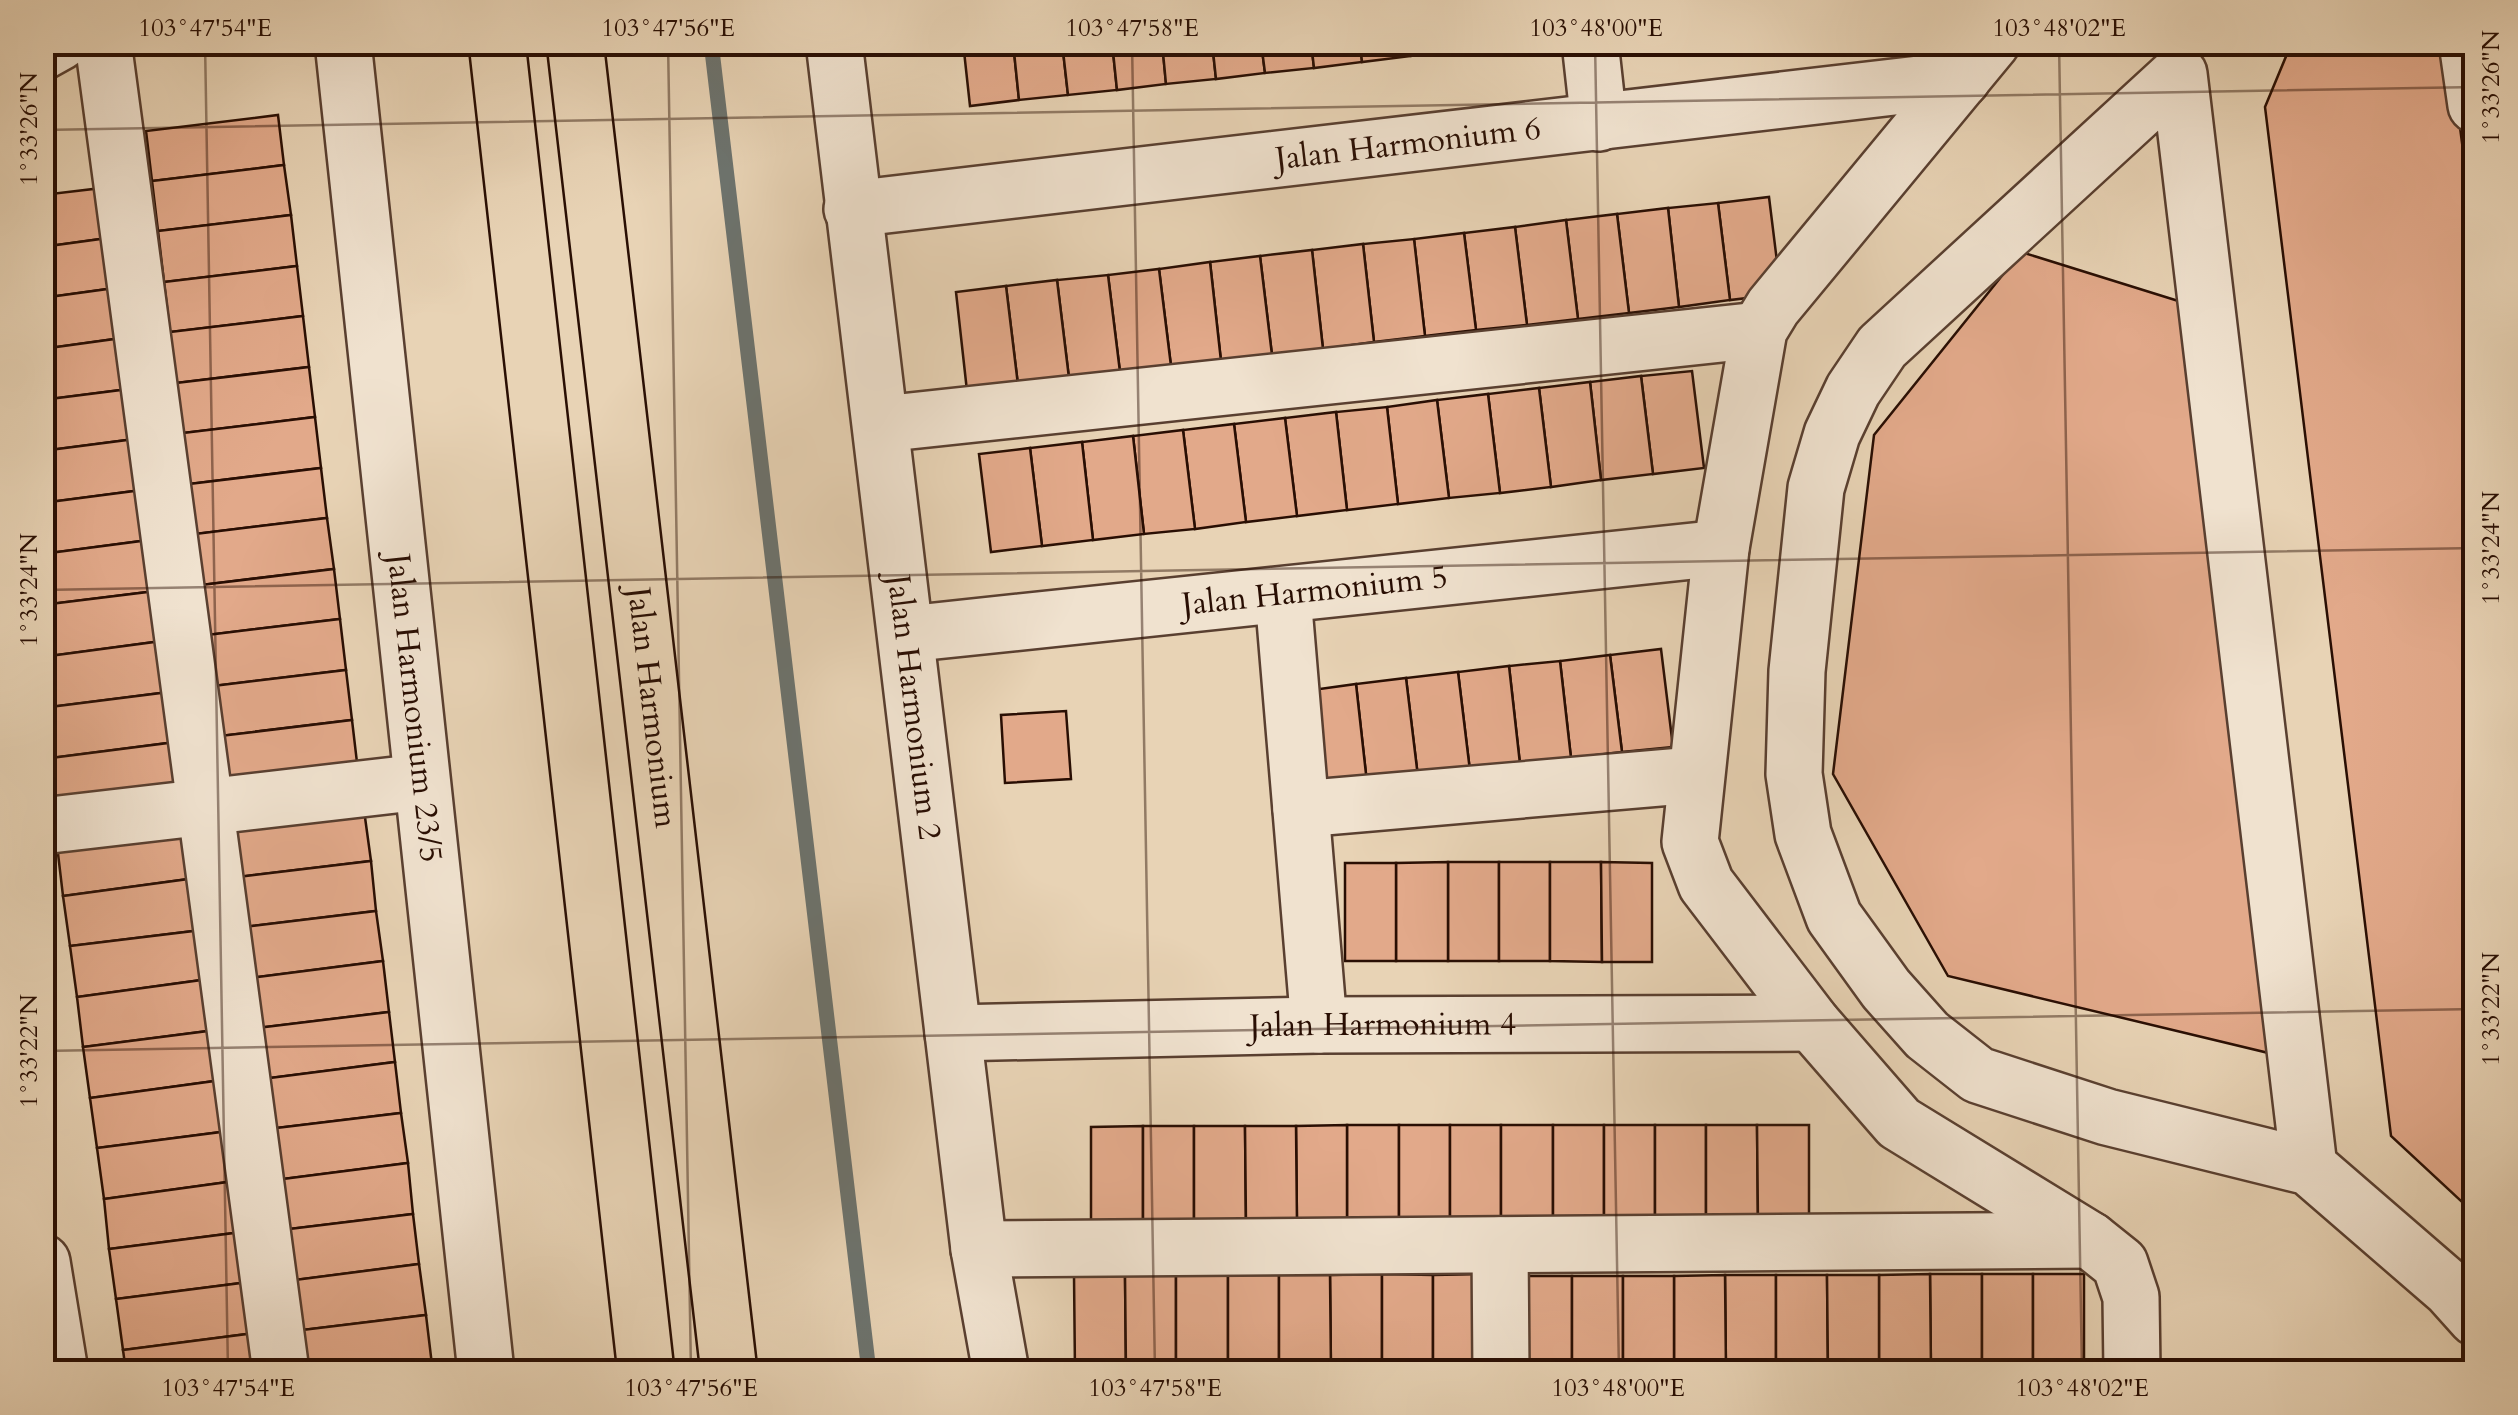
<svg xmlns="http://www.w3.org/2000/svg" width="2518" height="1415" font-family="Cardo,serif">
<style>
.lines{fill:none;stroke-linecap:round;stroke-linejoin:round}
.stream{stroke:#6c736e;stroke-width:15}
.building{fill:#e2a98a;stroke:#290e03;stroke-width:2.5}
.minor-casing{stroke:#593f30;stroke-width:60}
.major-casing{stroke:#290e03;stroke-width:60}
.minor{stroke:#f0e2cf;stroke-width:55}
.major{stroke:#e8d3b5;stroke-width:55}
.ticks{fill:none;stroke:#290e03;stroke-width:2.5;stroke-opacity:0.45}
.labels{text-anchor:middle;dominant-baseline:central;stroke-width:9;stroke-linejoin:round;paint-order:stroke}
.street-label{font-size:32px;fill:#290e03;stroke:#f0e2cf}
.neatline{fill:none;stroke:#290e03;stroke-width:4}
.ticks-label{font-size:25px;text-anchor:middle;fill:#290e03}
</style>
<rect width="100%" height="100%" fill="#e8d3b5"/>
<filter id="stains"><feTurbulence type="fractalNoise" baseFrequency=".002" numOctaves="4"/><feColorMatrix values="0 0 0 0 .2 0 0 0 0 .09 0 0 0 0 .02 0 0 0 .5 -.17"/></filter>
<radialGradient id="worn" r=".72"><stop offset=".6" stop-color="#630" stop-opacity="0"/><stop offset="1" stop-color="#630" stop-opacity=".3"/></radialGradient>
<g class="lines">
<polyline class="stream" points="711,42 869,1372"/>
</g>
<g class="building">
<polygon points="963,42 1013,42 1019,100 970,106"/>
<polygon points="1013,42 1062,42 1068,95 1019,100"/>
<polygon points="1062,42 1112,42 1117,90 1068,95"/>
<polygon points="1112,42 1162,42 1166,84 1117,90"/>
<polygon points="1162,42 1212,42 1216,79 1166,84"/>
<polygon points="1212,42 1261,42 1265,73 1216,79"/>
<polygon points="1261,42 1311,42 1314,68 1265,73"/>
<polygon points="1311,42 1360,42 1362,62 1314,68"/>
<polygon points="1360,42 1410,42 1411,56 1362,62"/>
<polygon points="1410,42 1459,42 1460,51 1411,56"/>
<polygon points="1459,42 1509,42 1510,45 1460,51"/>
<polygon points="2292,42 2449,42 2476,251 2476,1215 2391,1136 2265,107"/>
<polygon points="278,115 284,165 152,181 146,131"/>
<polygon points="284,165 291,215 158,231 152,181"/>
<polygon points="102,188 108,238 42,247 42,195"/>
<polygon points="1769,197 1781,294 1730,300 1718,203"/>
<polygon points="1718,203 1730,300 1679,307 1668,208"/>
<polygon points="1668,208 1679,307 1629,313 1617,214"/>
<polygon points="1617,214 1629,313 1578,319 1566,220"/>
<polygon points="291,215 297,266 164,282 158,231"/>
<polygon points="1566,220 1578,319 1527,325 1515,227"/>
<polygon points="1515,227 1527,325 1476,330 1464,233"/>
<polygon points="1464,233 1476,330 1425,336 1414,239"/>
<polygon points="108,238 115,288 42,298 42,247"/>
<polygon points="1414,239 1425,336 1374,342 1363,244"/>
<polygon points="1363,244 1374,342 1323,349 1312,250"/>
<polygon points="1312,250 1323,349 1272,355 1260,256"/>
<polygon points="2021,252 2188,304 2277,1055 1948,976 1833,774 1874,435"/>
<polygon points="1260,256 1272,355 1221,361 1210,262"/>
<polygon points="1210,262 1221,361 1171,366 1159,269"/>
<polygon points="297,266 303,316 170,332 164,282"/>
<polygon points="1159,269 1171,366 1120,372 1108,275"/>
<polygon points="1108,275 1120,372 1069,378 1057,280"/>
<polygon points="1057,280 1069,378 1018,385 1006,286"/>
<polygon points="1006,286 1018,385 967,391 956,292"/>
<polygon points="115,288 122,338 42,349 42,298"/>
<polygon points="303,316 309,367 176,383 170,332"/>
<polygon points="122,338 129,389 42,400 42,349"/>
<polygon points="309,367 315,417 183,433 176,383"/>
<polygon points="1692,371 1704,468 1653,474 1641,376"/>
<polygon points="1641,376 1653,474 1601,480 1590,382"/>
<polygon points="1590,382 1601,480 1551,487 1539,388"/>
<polygon points="1539,388 1551,487 1500,493 1488,394"/>
<polygon points="129,389 135,439 42,451 42,400"/>
<polygon points="1488,394 1500,493 1449,498 1437,400"/>
<polygon points="1437,400 1449,498 1398,504 1387,407"/>
<polygon points="1387,407 1398,504 1347,510 1336,412"/>
<polygon points="1336,412 1347,510 1297,516 1285,418"/>
<polygon points="315,417 321,468 189,484 183,433"/>
<polygon points="1285,418 1297,516 1246,522 1234,424"/>
<polygon points="1234,424 1246,522 1195,529 1183,430"/>
<polygon points="1183,430 1195,529 1144,534 1133,436"/>
<polygon points="1133,436 1144,534 1093,540 1082,442"/>
<polygon points="135,439 142,490 42,503 42,451"/>
<polygon points="1082,442 1093,540 1042,546 1030,448"/>
<polygon points="1030,448 1042,546 991,552 979,454"/>
<polygon points="321,468 327,518 195,534 189,484"/>
<polygon points="142,490 149,540 42,554 42,503"/>
<polygon points="327,518 334,569 201,585 195,534"/>
<polygon points="149,540 156,591 42,605 42,554"/>
<polygon points="334,569 340,619 207,635 201,585"/>
<polygon points="156,591 162,641 42,657 42,605"/>
<polygon points="340,619 346,670 213,686 207,635"/>
<polygon points="162,641 169,692 42,708 42,657"/>
<polygon points="1661,649 1673,747 1622,752 1610,655"/>
<polygon points="1610,655 1622,752 1571,758 1560,661"/>
<polygon points="1560,661 1571,758 1520,764 1509,666"/>
<polygon points="1509,666 1520,764 1470,771 1458,672"/>
<polygon points="346,670 352,720 220,736 213,686"/>
<polygon points="1458,672 1470,771 1418,777 1406,678"/>
<polygon points="1406,678 1418,777 1367,783 1356,684"/>
<polygon points="1356,684 1367,783 1316,788 1305,691"/>
<polygon points="169,692 176,742 43,759 42,708"/>
<polygon points="1066,711 1071,779 1005,783 1001,715"/>
<polygon points="352,720 358,771 226,787 220,736"/>
<polygon points="176,742 182,792 50,810 43,759"/>
<polygon points="364,810 371,861 238,877 232,826"/>
<polygon points="189,829 196,878 63,896 57,845"/>
<polygon points="371,861 376,911 244,927 238,877"/>
<rect x="1448" y="862" width="51" height="99"/>
<polygon points="1448,862 1448,961 1396,961 1396,863"/>
<rect x="1499" y="862" width="51" height="99"/>
<polygon points="1550,862 1601,862 1602,962 1550,961"/>
<polygon points="1601,862 1652,863 1652,962 1602,962"/>
<rect x="1345" y="863" width="51" height="98"/>
<polygon points="196,878 202,930 70,946 63,896"/>
<polygon points="376,911 383,961 250,978 244,927"/>
<polygon points="202,930 209,979 77,997 70,946"/>
<polygon points="383,961 389,1012 257,1028 250,978"/>
<polygon points="209,979 216,1030 83,1047 77,997"/>
<polygon points="389,1012 395,1062 262,1079 257,1028"/>
<polygon points="216,1030 222,1080 90,1098 83,1047"/>
<polygon points="395,1062 401,1113 268,1129 262,1079"/>
<polygon points="222,1080 229,1131 97,1148 90,1098"/>
<polygon points="401,1113 408,1163 275,1180 268,1129"/>
<polygon points="1347,1125 1399,1125 1399,1224 1347,1225"/>
<polygon points="1347,1125 1347,1225 1297,1225 1296,1126"/>
<rect x="1399" y="1125" width="51" height="99"/>
<rect x="1450" y="1125" width="51" height="99"/>
<rect x="1501" y="1125" width="52" height="99"/>
<rect x="1553" y="1125" width="51" height="99"/>
<rect x="1604" y="1125" width="51" height="99"/>
<rect x="1655" y="1125" width="51" height="99"/>
<polygon points="1706,1125 1757,1125 1758,1224 1706,1224"/>
<polygon points="1757,1125 1809,1125 1809,1223 1758,1224"/>
<polygon points="1143,1126 1143,1225 1091,1225 1091,1127"/>
<rect x="1143" y="1126" width="51" height="99"/>
<polygon points="1194,1126 1245,1126 1246,1225 1194,1225"/>
<polygon points="1245,1126 1296,1126 1297,1225 1246,1225"/>
<polygon points="229,1131 235,1181 104,1199 97,1148"/>
<polygon points="408,1163 413,1214 281,1230 275,1180"/>
<polygon points="235,1181 242,1232 109,1249 104,1199"/>
<polygon points="413,1214 419,1264 287,1281 281,1230"/>
<polygon points="242,1232 249,1282 116,1299 109,1249"/>
<polygon points="419,1264 426,1315 294,1331 287,1281"/>
<polygon points="1382,1274 1382,1372 1331,1372 1330,1275"/>
<polygon points="1382,1274 1433,1275 1433,1372 1382,1372"/>
<polygon points="1484,1274 1484,1372 1433,1372 1433,1275"/>
<polygon points="1930,1274 1982,1274 1982,1372 1931,1372"/>
<polygon points="1930,1274 1931,1372 1879,1372 1879,1275"/>
<rect x="1982" y="1274" width="51" height="98"/>
<rect x="2033" y="1274" width="51" height="98"/>
<polygon points="1074,1275 1125,1275 1126,1372 1075,1372"/>
<polygon points="1125,1275 1176,1275 1176,1372 1126,1372"/>
<rect x="1176" y="1275" width="52" height="97"/>
<rect x="1228" y="1275" width="51" height="97"/>
<polygon points="1279,1275 1330,1275 1331,1372 1279,1372"/>
<polygon points="1725,1275 1776,1275 1776,1372 1726,1372"/>
<polygon points="1725,1275 1726,1372 1674,1372 1674,1276"/>
<polygon points="1776,1275 1827,1275 1828,1372 1776,1372"/>
<polygon points="1827,1275 1879,1275 1879,1372 1828,1372"/>
<rect x="1520" y="1276" width="52" height="96"/>
<rect x="1572" y="1276" width="51" height="96"/>
<rect x="1623" y="1276" width="51" height="96"/>
<polygon points="249,1282 255,1333 123,1350 116,1299"/>
<polygon points="426,1315 432,1365 374,1372 298,1372 294,1331"/>
<polygon points="255,1333 261,1372 126,1372 123,1350"/>
<polygon points="432,1365 433,1372 374,1372"/>
</g>
<g class="lines">
<defs>
<g id="minor">
<polyline points="103,42 281,1372"/>
<path id="s1" d="M343,42L486,1372"/>
<path id="s2" d="M834,42L979,1249L1001,1372"/>
<polyline points="1590,42 1599,123"/>
<polyline points="1992,42 1773,307 1759,330 1721,548 1690,842 1706,884 1812,1023 1899,1123 2090,1240 2120,1264 2131,1297 2132,1372"/>
<polyline points="2467,42 2476,105"/>
<polyline points="42,52 60,42"/>
<path id="s3" d="M852,209L1962,79"/>
<polyline points="882,424 1759,330"/>
<polyline points="1283,596 1319,1025"/>
<path id="s4" d="M907,634L1721,548"/>
<polyline points="1301,809 1694,775"/>
<polyline points="42,826 421,782"/>
<path id="s5" d="M953,1033L1319,1025L1812,1023"/>
<polyline points="2309,1167 2179,74 1882,347 1853,390 1832,434 1816,488 1797,671 1794,774 1803,834 1834,917 1886,989 1927,1035 1978,1075 2107,1117 2309,1167 2450,1289 2476,1318"/>
<polyline points="1500,1245 1501,1372"/>
<polyline points="979,1249 2090,1240"/>
<polyline points="42,1262 60,1372"/>
</g>
<g id="major">
<polyline points="497,42 646,1372"/>
<path id="s6" d="M575,42L729,1372"/>
</g>
</defs>
<use href="#minor" class="minor-casing"/>
<use href="#major" class="major-casing"/>
<use href="#minor" class="minor"/>
<use href="#major" class="major"/>
</g>
<path class="ticks" d="M205,42L228,1372M668,42L691,1372M1132,42L1155,1372M1595,42L1619,1372M2059,42L2082,1372M42,130L2476,87M42,590L2476,548M42,1051L2476,1009"/>
<g class="labels">
<g class="street-label">
<text stroke="none"><textPath href="#s3" startOffset="560">Jalan Harmonium 6</textPath></text>
<text stroke="none"><textPath href="#s4" startOffset="410">Jalan Harmonium 5</textPath></text>
<text stroke="none"><textPath href="#s6" startOffset="670">Jalan Harmonium</textPath></text>
<text stroke="none"><textPath href="#s1" startOffset="670">Jalan Harmonium 23/5</textPath></text>
<text stroke="none"><textPath href="#s2" startOffset="670">Jalan Harmonium 2</textPath></text>
<text stroke="none"><textPath href="#s5" startOffset="430">Jalan Harmonium 4</textPath></text>
</g>
</g>
<rect width="2518" height="1415" fill="none" stroke="#e8d3b5" stroke-width="110"/>
<rect x="55" y="55" width="2408" height="1305" class="neatline"/>
<g class="ticks-label">
<text x="205" y="36">103°47'54"E</text>
<text x="668" y="36">103°47'56"E</text>
<text x="1132" y="36">103°47'58"E</text>
<text x="1596" y="36">103°48'00"E</text>
<text x="2059" y="36">103°48'02"E</text>
<text transform="translate(2490 87) rotate(-90)" y="9">1°33'26"N</text>
<text transform="translate(28 129) rotate(-90)" y="9">1°33'26"N</text>
<text transform="translate(2490 548) rotate(-90)" y="9">1°33'24"N</text>
<text transform="translate(28 590) rotate(-90)" y="9">1°33'24"N</text>
<text transform="translate(2490 1009) rotate(-90)" y="9">1°33'22"N</text>
<text transform="translate(28 1051) rotate(-90)" y="9">1°33'22"N</text>
<text x="228" y="1396">103°47'54"E</text>
<text x="691" y="1396">103°47'56"E</text>
<text x="1155" y="1396">103°47'58"E</text>
<text x="1618" y="1396">103°48'00"E</text>
<text x="2082" y="1396">103°48'02"E</text>
</g>
<rect width="100%" height="100%" filter="url(#stains)"/>
<rect width="100%" height="100%" fill="url(#worn)"/>
</svg>
